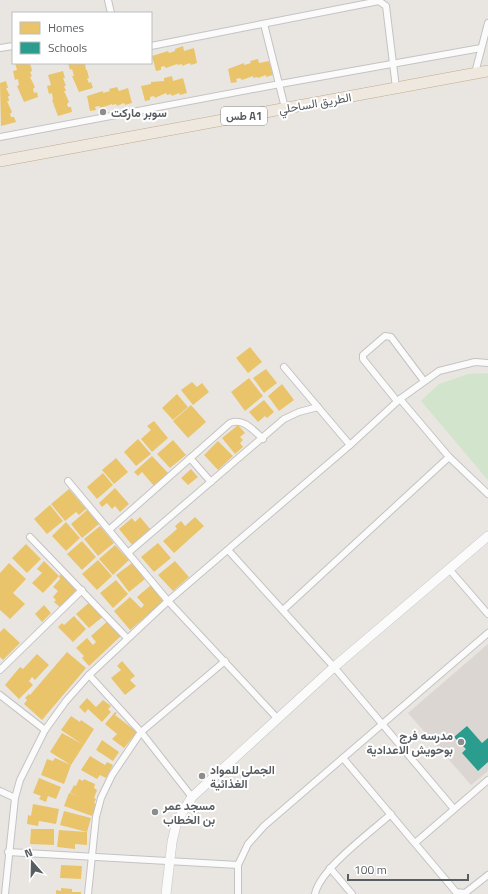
<svg xmlns="http://www.w3.org/2000/svg" width="488" height="894" font-family="'Titillium Web',Vazirmatn,sans-serif">
<style>
.education{fill:#dbd6d1}
.green{fill:#d2e5cc}
.homes{fill:#e9c46a}
.schools{fill:#2a9d8f}
.lines{fill:none;stroke-linecap:round;stroke-linejoin:round}
.street-casing{stroke:#c4c3c3;stroke-width:8}
.secondary-casing{stroke:#c5c5c5;stroke-width:10}
.highway-casing{stroke:#c0aa90;stroke-width:12}
.street{stroke:#fcfbfb;stroke-width:6}
.secondary{stroke:#fcfbfb;stroke-width:9}
.highway{stroke:#eee8de;stroke-width:11}
.poi-dot{fill:#8b8d8e;stroke:#fff;stroke-width:1.5}
.labels{text-anchor:middle;dominant-baseline:central;stroke-width:4;stroke-linejoin:round;paint-order:stroke}
.shield{fill:#fff;stroke:#8a8e90;stroke-width:1}
.shield-label{font-size:11px;font-weight:bold;fill:#585d61}
.street-label{font-size:12px;fill:#585d61;stroke:#fff}
.poi-label{font-size:12px;font-weight:bold;fill:#585d61;stroke:#fff;text-anchor:start}
</style>
<rect width="100%" height="100%" fill="#e9e6e2"/>
<polygon class="education" points="488,644 488,771 471,785 408,713"/>
<polygon class="green" points="488,373 488,480 421,401 439,384 468,374"/>
<g class="homes">
<polygon points="183,46 184,51 194,48 197,63 191,65 190,63 182,66 182,64 178,65 177,64 166,68 164,66 161,67 161,70 156,71 152,56 168,51 169,53 175,51 175,49"/>
<polygon points="258,59 259,63 269,61 273,75 266,77 266,75 258,78 257,77 253,78 253,76 242,80 240,78 236,79 237,82 231,83 228,69 244,63 244,65 251,63 250,61"/>
<polygon points="15,63 29,63 31,66 32,71 30,72 32,76 30,77 35,87 33,89 34,93 37,92 38,97 24,102 17,86 19,85 18,79 15,80 13,71 17,70"/>
<polygon points="68,63 85,63 86,70 87,70 89,78 87,79 89,83 91,82 93,88 79,92 72,76 74,76 72,69 70,70"/>
<polygon points="63,71 65,78 63,78 66,86 64,86 66,91 64,91 69,102 67,104 68,107 71,107 72,112 58,116 52,100 53,100 52,93 49,94 47,86 51,85 48,75"/>
<polygon points="172,76 173,81 183,78 187,93 180,95 179,93 172,96 171,94 167,95 166,93 155,98 154,96 150,97 150,100 145,101 141,86 151,84 151,82 164,81 164,78"/>
<polygon points="6,81 8,88 6,88 10,96 8,96 9,101 7,101 12,112 10,114 11,117 14,117 16,122 1,126 0,83"/>
<polygon points="117,87 119,91 128,88 132,103 125,105 124,103 117,106 116,104 112,105 112,104 101,108 99,106 95,107 96,110 90,111 87,96 103,91 103,93 110,91 109,89"/>
<polygon points="250,347 262,362 248,373 236,358"/>
<polygon points="266,369 277,383 264,393 253,378"/>
<polygon points="249,378 263,396 245,411 231,392"/>
<polygon points="192,382 197,387 202,383 209,392 193,405 181,390"/>
<polygon points="282,384 294,400 279,411 268,396"/>
<polygon points="177,394 188,407 173,420 162,408"/>
<polygon points="264,400 274,412 267,418 265,416 258,422 249,412"/>
<polygon points="191,405 206,422 188,438 173,421"/>
<polygon points="154,421 168,438 152,452 141,439 151,430 147,426"/>
<polygon points="238,425 245,433 240,437 243,440 240,443 243,447 235,454 222,438"/>
<polygon points="138,439 151,454 136,466 124,452"/>
<polygon points="173,440 186,455 170,468 157,454"/>
<polygon points="218,441 233,456 218,470 204,455"/>
<polygon points="152,456 168,473 154,486 142,472 138,476 134,472"/>
<polygon points="116,458 128,472 114,484 102,470"/>
<polygon points="191,469 198,477 188,485 181,478"/>
<polygon points="103,473 113,485 97,499 87,487"/>
<polygon points="115,488 129,504 120,512 115,506 112,509 107,503 102,507 99,503"/>
<polygon points="69,489 86,509 79,515 76,512 65,521 51,504"/>
<polygon points="50,505 63,521 47,534 34,519"/>
<polygon points="87,510 99,524 82,538 71,524"/>
<polygon points="140,517 151,530 133,546 119,529 132,518 135,522"/>
<polygon points="195,517 204,526 174,553 163,541 177,529 175,526 181,521 185,526"/>
<polygon points="66,522 80,538 66,551 52,536"/>
<polygon points="100,526 114,543 98,556 84,539"/>
<polygon points="82,541 96,557 82,570 67,554"/>
<polygon points="158,543 171,558 154,572 141,557"/>
<polygon points="26,544 41,559 27,573 12,558"/>
<polygon points="115,545 129,560 113,575 99,559"/>
<polygon points="98,560 112,576 97,590 82,574"/>
<polygon points="44,561 59,576 64,571 81,585 61,608 54,602 56,600 53,597 58,591 53,587 60,579 59,576 43,593 32,583 42,573 37,569"/>
<polygon points="175,561 189,577 173,591 158,575"/>
<polygon points="9,563 26,579 13,593 25,604 10,619 0,610 0,573"/>
<polygon points="132,563 145,579 129,592 116,575"/>
<polygon points="116,580 128,594 113,608 100,593"/>
<polygon points="151,585 164,601 130,630 114,611 130,597 141,608 144,605 137,597"/>
<polygon points="92,600 105,615 89,628 76,614"/>
<polygon points="44,605 51,613 42,622 35,614"/>
<polygon points="74,616 86,629 73,642 58,627 62,623 64,625"/>
<polygon points="110,619 123,634 89,666 82,658 84,656 76,648 87,638 93,645 96,642 91,636"/>
<polygon points="4,628 20,643 3,660 0,657 0,632"/>
<polygon points="67,652 86,668 42,720 24,704 27,700 25,698 29,694 30,695"/>
<polygon points="37,654 49,665 35,680 32,677 29,681 33,685 19,699 5,685 20,667 23,669"/>
<polygon points="122,661 135,676 130,680 136,686 125,695 111,678 121,670 117,666"/>
<polygon points="87,698 96,707 103,700 111,706 108,709 111,712 102,722 88,709 85,713 79,707"/>
<polygon points="115,712 117,713 115,715 137,732 124,748 112,739 117,734 105,724"/>
<polygon points="71,716 80,722 81,720 94,729 71,765 64,784 41,775 47,759 53,761 55,758 71,765 50,752 62,733 82,744 61,730"/>
<polygon points="102,740 119,752 113,761 96,750"/>
<polygon points="90,756 105,765 107,762 113,765 106,778 100,775 97,779 81,770"/>
<polygon points="39,778 61,787 56,799 48,796 46,802 39,799 41,796 33,793"/>
<polygon points="79,779 83,781 84,779 95,784 94,788 97,790 94,798 96,799 94,803 96,804 92,816 64,806 69,793 82,798 70,793 74,785 76,786"/>
<polygon points="33,804 59,809 56,824 39,821 38,826 27,824 28,815 31,816"/>
<polygon points="64,811 91,818 87,832 87,845 75,844 75,849 57,847 59,830 87,832 60,825"/>
<polygon points="31,829 54,829 54,845 30,844"/>
<polygon points="61,865 82,866 81,879 60,878"/>
<polygon points="61,888 72,889 72,892 81,892 81,894 56,894 56,890 61,891"/>
</g>
<polygon class="schools" points="467,726 482,743 488,738 488,762 478,771 462,753 466,749 454,737"/>
<g class="lines">
<defs>
<g id="street">
<polyline points="108,0 111,13"/>
<polyline points="264,24 285,108"/>
<polyline points="151,46 379,1 386,6 396,88"/>
<polyline points="0,48 13,46"/>
<polyline points="475,73 488,23"/>
<polyline points="0,137 280,84 481,48"/>
<polyline points="284,367 350,445"/>
<polyline points="400,399 449,457 488,494"/>
<polyline points="397,401 363,359 363,355 385,336 391,337 424,381"/>
<polyline points="190,458 211,482"/>
<polyline points="68,481 168,601 277,718"/>
<path d="M110,529L230,423C244,418 253,430 263,439"/>
<polyline points="30,537 127,638"/>
<polyline points="228,550 334,667 454,809"/>
<polyline points="129,552 284,419 299,412 318,407"/>
<polyline points="449,569 488,614"/>
<polyline points="283,610 449,457"/>
<polyline points="0,670 82,590"/>
<polyline points="89,675 141,732 192,797"/>
<polyline points="0,695 45,730"/>
<polyline points="343,758 456,892 465,893 488,875"/>
<polyline points="0,791 15,798"/>
<polyline points="415,843 488,780"/>
<polyline points="8,852 238,865"/>
<polyline points="330,868 352,894"/>
<polyline points="5,894 15,798 20,780 45,730 66,701 89,675 168,601 350,445 400,399 439,371 475,362 488,363"/>
<polyline points="88,894 96,817 101,798 112,775 141,732 225,661"/>
<polyline points="238,894 238,865 248,844 264,826 488,633"/>
<path d="M315,894C320,869 371,832 391,814"/>
</g>
<polyline id="secondary" points="166,894 172,842 177,821 192,797 334,667 488,536"/>
<polyline id="highway" points="0,161 488,71"/>
</defs>
<use href="#street" class="street-casing"/>
<use href="#secondary" class="secondary-casing"/>
<use href="#highway" class="highway-casing"/>
<use href="#street" class="street"/>
<use href="#secondary" class="secondary"/>
<use href="#highway" class="highway"/>
</g>
<g class="poi-dot">
<circle cx="103" cy="112" r="4"/>
<circle cx="461" cy="742" r="4"/>
<circle cx="202" cy="776" r="4"/>
<circle cx="155" cy="812" r="4"/>
</g>
<g class="labels">
<rect class="shield" x="221" y="107" width="46" height="18" rx="3"/>
<g class="shield-label">
<text x="244" y="116">طس A1</text>
</g>
<g class="street-label">
<text transform="translate(315 103) rotate(-10)">الطريق الساحلي</text>
</g>
<g class="poi-label">
<text x="111" y="112">سوبر ماركت</text>
<text x="453" y="735" text-anchor="end">مدرسه فرج<tspan x="453" dy="14">بوحويش الاعدادية</tspan></text>
<text x="210" y="769">الجملي للمواد<tspan x="210" dy="14">الغذائية</tspan></text>
<text x="163" y="805">مسجد عمر<tspan x="163" dy="14">بن الخطاب</tspan></text>
</g>
</g>
<rect x="12" y="12" width="140" height="52" fill="#ffffff" stroke="#bcbec0"/>
<rect x="20" y="22" width="20" height="12" fill="#e9c46a" stroke="#bcbec0"/>
<text x="48" y="32" font-size="12" fill="#585d61">Homes</text>
<rect x="20" y="42" width="20" height="12" fill="#2a9d8f" stroke="#bcbec0"/>
<text x="48" y="52" font-size="12" fill="#585d61">Schools</text>
<g transform="translate(32 862) rotate(340)" stroke="#ffffff" stroke-width="3" paint-order="stroke">
<path d="M0-3L7 15L0 10L-7 15Z" fill="#585d61"/>
<text y="-6" font-size="11" font-weight="bold" text-anchor="middle" fill="#585d61">N</text>
</g>
<path d="M348 874v6h120v-6" fill="none" stroke="#585d61" stroke-width="2"/>
<text x="354" y="874" font-size="12" fill="#585d61" stroke="#ffffff" stroke-width="3" paint-order="stroke">100 m</text>
</svg>
